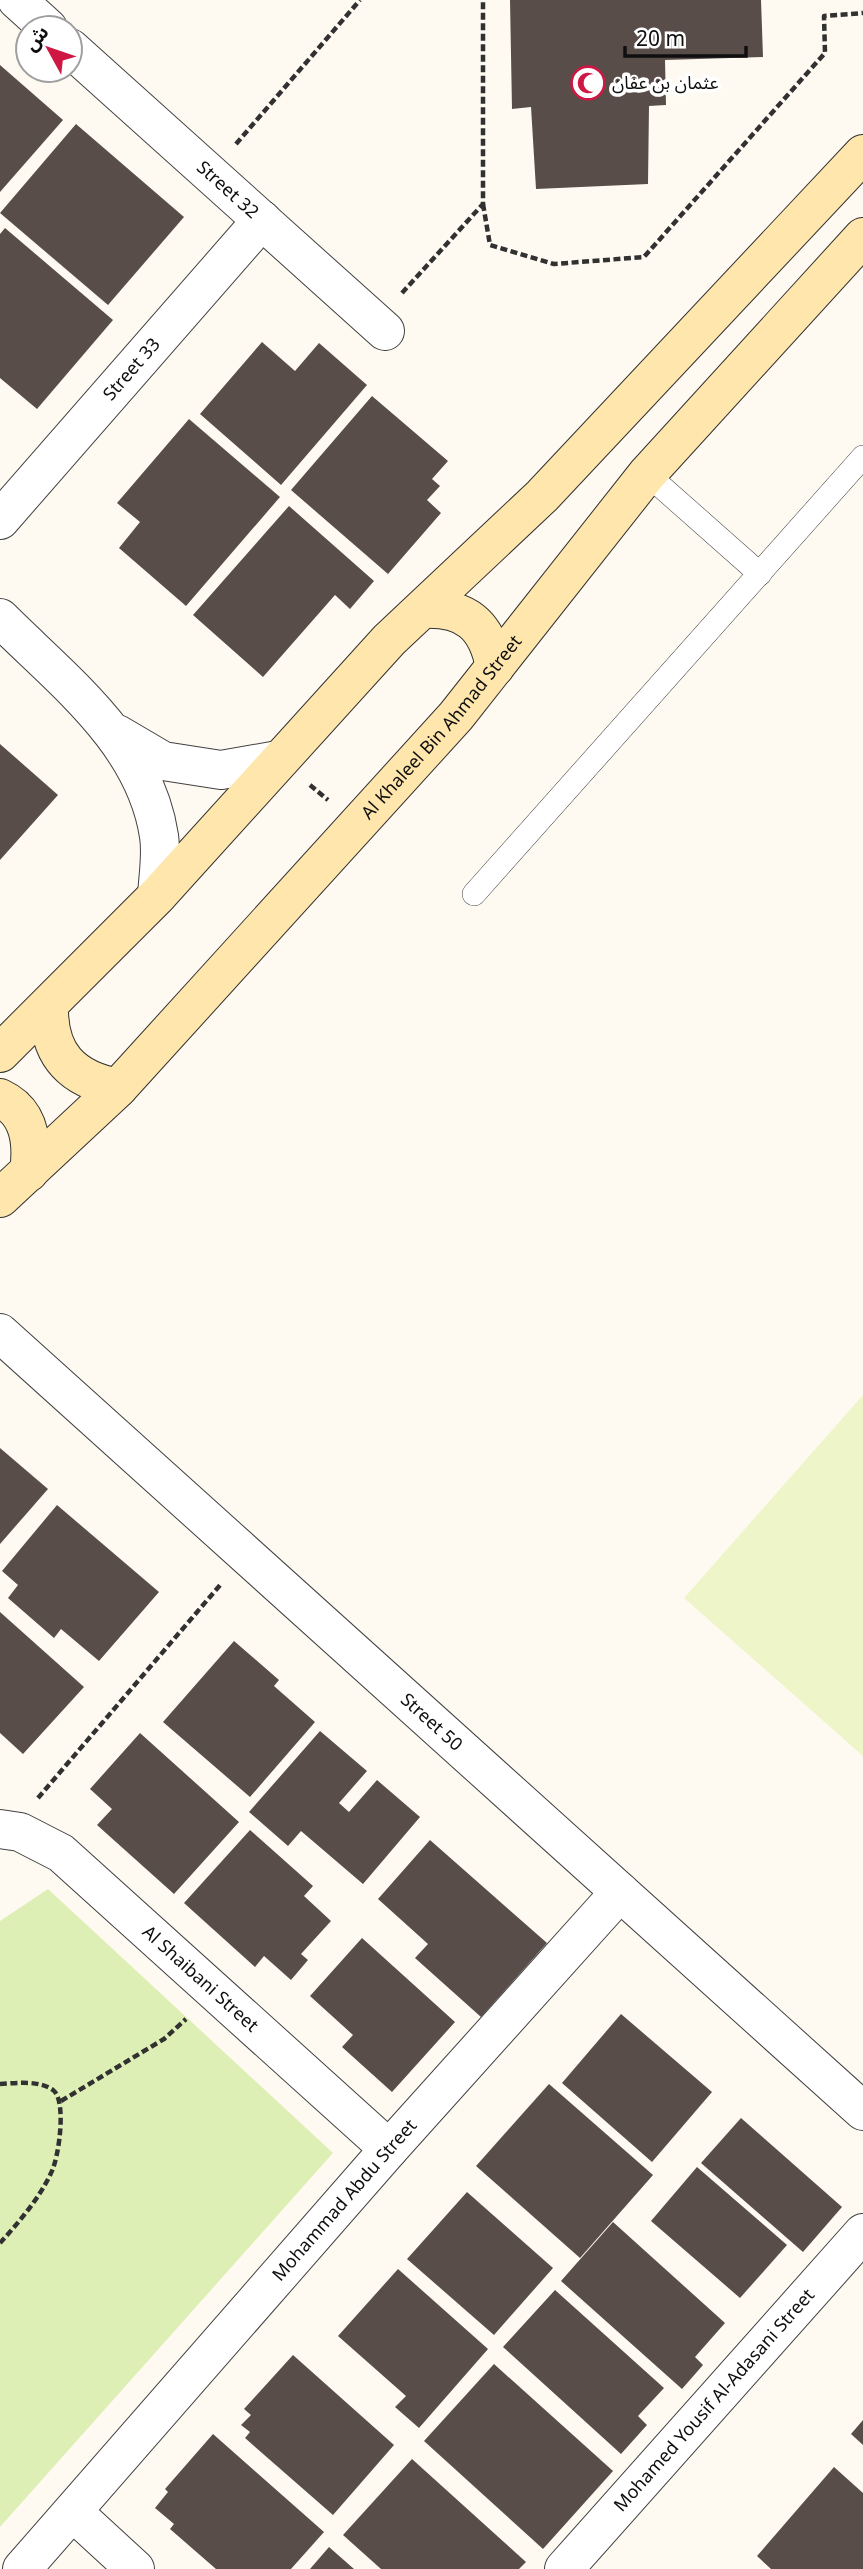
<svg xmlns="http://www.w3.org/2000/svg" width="863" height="2569" font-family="Georgia,'Noto Sans Arabic',serif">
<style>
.green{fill:#deefb5}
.pitch{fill:#eef5c8}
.building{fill:#594d4a}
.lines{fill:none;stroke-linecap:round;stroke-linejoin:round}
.lane-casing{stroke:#424242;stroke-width:24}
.street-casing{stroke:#424242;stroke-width:40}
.secondary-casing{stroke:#313131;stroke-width:40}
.path{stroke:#313131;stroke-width:4.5;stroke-dasharray:7 3.5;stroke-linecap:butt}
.lane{stroke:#fff;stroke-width:23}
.street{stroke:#fff;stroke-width:38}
.secondary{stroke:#ffe6ac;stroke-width:38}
.labels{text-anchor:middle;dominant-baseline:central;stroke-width:7;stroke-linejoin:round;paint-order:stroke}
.poi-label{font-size:18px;fill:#0f0f0f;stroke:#fff;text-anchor:start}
.street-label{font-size:18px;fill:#0f0f0f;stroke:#fff}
</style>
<rect width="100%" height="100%" fill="#fffaf1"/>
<polygon class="green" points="48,1889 333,2153 0,2527 0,1921"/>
<polygon class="pitch" points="863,1395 863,1756 684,1598"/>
<g class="building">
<polygon points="510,0 761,0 763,57 665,60 666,105 649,106 648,184 536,189 531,107 512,109"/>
<polygon points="0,65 63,120 0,192"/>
<polygon points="76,124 184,217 108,305 0,213"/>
<polygon points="5,228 113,320 37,409 0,378 0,234"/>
<polygon points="262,342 295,371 319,343 367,385 281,485 200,414"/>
<polygon points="372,396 448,461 432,479 440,486 427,500 441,513 388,574 291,490"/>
<polygon points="189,419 280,497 186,606 119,548 140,522 117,503"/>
<polygon points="289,506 374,581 350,609 335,595 263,677 193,615"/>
<polygon points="0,744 58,795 0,860"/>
<polygon points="0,1448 48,1489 0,1544"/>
<polygon points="57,1505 159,1592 99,1661 61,1629 54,1638 8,1598 18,1585 2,1571"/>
<polygon points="0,1612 84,1687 23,1754 0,1733"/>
<polygon points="234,1641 279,1680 274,1686 315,1722 250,1797 163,1722"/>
<polygon points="320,1731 367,1771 339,1803 349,1812 377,1780 420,1817 363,1884 301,1831 288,1846 249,1812"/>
<polygon points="140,1733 239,1822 174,1894 97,1825 112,1809 90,1789"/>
<polygon points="250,1830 313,1886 304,1896 331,1921 301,1954 308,1960 291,1980 264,1956 255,1967 184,1903"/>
<polygon points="430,1840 547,1943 481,2017 415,1958 428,1944 378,1899"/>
<polygon points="362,1938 455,2022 392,2092 342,2047 353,2035 310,1996"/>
<polygon points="621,2014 712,2092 652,2162 562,2083"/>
<polygon points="549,2084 653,2175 580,2258 476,2166"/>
<polygon points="741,2118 842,2207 803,2252 701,2163"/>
<polygon points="697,2167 787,2245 740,2298 651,2221"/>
<polygon points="467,2192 553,2268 494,2335 407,2259"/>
<polygon points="613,2222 725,2323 695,2357 703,2365 682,2389 561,2281"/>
<polygon points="398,2269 488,2349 419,2428 395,2407 406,2396 338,2336"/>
<polygon points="555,2290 664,2388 638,2416 647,2425 621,2454 503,2347"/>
<polygon points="293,2355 394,2445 333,2515 245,2438 250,2432 241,2425 251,2415 244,2409"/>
<polygon points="494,2364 613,2471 543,2549 424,2441"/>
<polygon points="863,2420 863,2445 851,2434"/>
<polygon points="213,2434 324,2532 291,2569 216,2569 170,2529 174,2524 155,2508 168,2492 165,2489"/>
<polygon points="412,2459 526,2562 519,2569 381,2569 343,2535"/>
<polygon points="834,2467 863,2493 863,2569 771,2569 757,2556"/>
<polygon points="329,2547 354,2569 310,2569"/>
</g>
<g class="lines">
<defs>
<g id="lane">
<polyline points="647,474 760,574"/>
<polyline points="474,894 863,457"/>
</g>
<g id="street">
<polyline points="17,0 48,28"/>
<path id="s1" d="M70,48L385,331"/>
<path id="s2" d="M0,520L262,220"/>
<path d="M0,618C63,681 145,742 159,836C162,855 158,877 157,896"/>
<polyline points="117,734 163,761 221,770 278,760"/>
<path id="s3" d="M0,1333L863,2111"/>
<path id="s4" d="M0,1829L20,1832L61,1853L389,2149"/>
<polyline points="73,2512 135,2569"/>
<path id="s5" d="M22,2569L389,2149L620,1892"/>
<path id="s6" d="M564,2569L863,2233"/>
</g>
<g id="secondary">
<path d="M423,609C466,607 487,625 495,667"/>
<path d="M49,1006C48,1054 71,1079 118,1088"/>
<polyline points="0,1053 157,896 389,640 542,496 863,154"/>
<path d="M0,1098C30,1112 33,1143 29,1172"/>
<path id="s7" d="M0,1198L118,1088L456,716L647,474L863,237"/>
</g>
</defs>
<use href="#lane" class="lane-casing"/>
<use href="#street" class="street-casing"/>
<use href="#secondary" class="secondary-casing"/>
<g class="path">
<polyline points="236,144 360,0"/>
<polyline points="483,204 490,245 554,264 644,257 825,53 824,16 863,13"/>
<polyline points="402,293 483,204 483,0"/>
<polyline points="310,785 328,800"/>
<polyline points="38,1798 221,1584"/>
<path d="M0,2084C17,2083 39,2080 53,2090C67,2100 59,2158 51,2173C39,2199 19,2222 0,2243"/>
<polyline points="61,2101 164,2039 186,2019"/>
</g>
<use href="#lane" class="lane"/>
<use href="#street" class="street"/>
<use href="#secondary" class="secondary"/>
</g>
<defs>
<symbol id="mosque-ring" viewBox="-11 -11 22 22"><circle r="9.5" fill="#fff" stroke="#cf1743" stroke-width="1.5"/><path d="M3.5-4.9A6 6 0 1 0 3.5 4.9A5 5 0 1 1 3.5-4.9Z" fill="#cf1743"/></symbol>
</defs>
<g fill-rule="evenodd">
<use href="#mosque-ring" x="569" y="64" width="38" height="38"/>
</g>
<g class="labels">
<g class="poi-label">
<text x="612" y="83">عثمان بن عفان</text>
</g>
<g class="street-label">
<text stroke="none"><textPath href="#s1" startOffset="212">Street 32</textPath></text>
<text stroke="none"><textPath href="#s2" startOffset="200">Street 33</textPath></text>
<text stroke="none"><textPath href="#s7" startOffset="646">Al Khaleel Bin Ahmad Street</textPath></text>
<text stroke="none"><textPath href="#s3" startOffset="581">Street 50</textPath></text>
<text stroke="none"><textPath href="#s4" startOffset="254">Al Shaibani Street</textPath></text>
<text stroke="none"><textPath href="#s5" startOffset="490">Mohammad Abdu Street</textPath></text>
<text stroke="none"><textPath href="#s6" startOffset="226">Mohamed Yousif Al-Adasani Street</textPath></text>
</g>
</g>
<g transform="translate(49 49) rotate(310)"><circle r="33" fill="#ffffff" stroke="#9f9f9f" stroke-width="2"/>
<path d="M0-5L12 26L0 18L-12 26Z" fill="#cf1743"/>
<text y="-10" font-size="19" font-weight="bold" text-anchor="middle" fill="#0f0f0f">ش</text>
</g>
<path d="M625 46v10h121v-10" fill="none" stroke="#0f0f0f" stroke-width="3.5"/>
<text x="636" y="46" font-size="21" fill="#0f0f0f" stroke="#ffffff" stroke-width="5" paint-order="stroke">20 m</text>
</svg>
